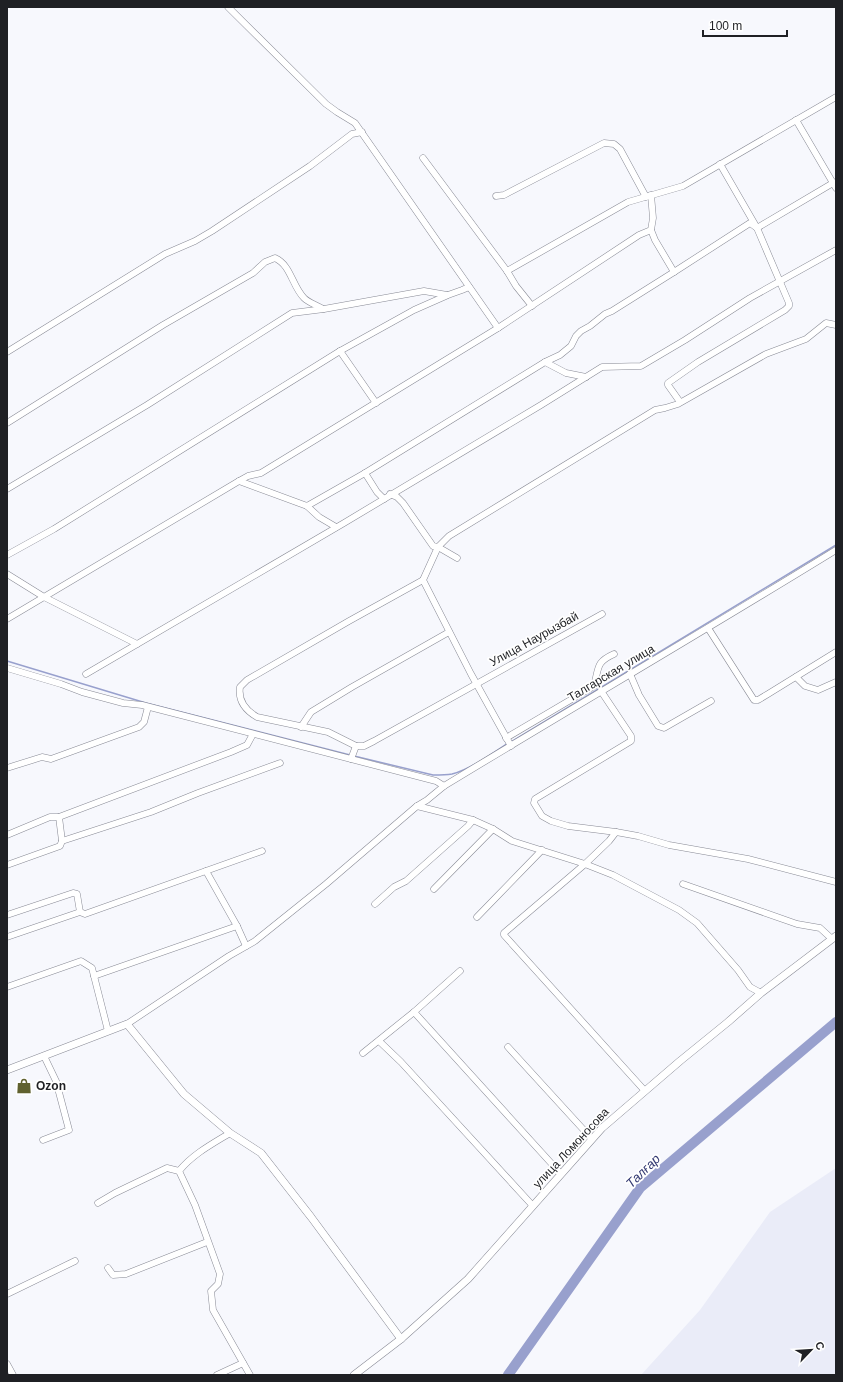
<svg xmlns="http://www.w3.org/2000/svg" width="843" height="1382" font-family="Arial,sans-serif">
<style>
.built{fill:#eaecf8}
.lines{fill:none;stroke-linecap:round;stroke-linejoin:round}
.stream{stroke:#98a0cd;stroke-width:1.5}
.river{stroke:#98a0cd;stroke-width:10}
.minor-casing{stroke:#888a95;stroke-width:7}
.major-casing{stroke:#888a95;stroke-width:8}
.minor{stroke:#fff;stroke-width:6}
.major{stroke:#fff;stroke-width:7}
.labels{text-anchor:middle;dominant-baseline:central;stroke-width:3.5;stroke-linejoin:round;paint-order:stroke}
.street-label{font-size:12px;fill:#1f2024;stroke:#fff}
.poi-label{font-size:12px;font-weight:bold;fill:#1f2024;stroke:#fff;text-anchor:start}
.water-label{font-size:13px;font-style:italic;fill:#343a73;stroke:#fff}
</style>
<rect width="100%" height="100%" fill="#f7f8fd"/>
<polygon class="built" points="836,1168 836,1375 641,1375 700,1310 770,1212"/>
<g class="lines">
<g class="stream">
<polyline points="7,661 146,703 350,755"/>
<polyline points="511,742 836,545"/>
<path d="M354,756L433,775C439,775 446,775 452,774C469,770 493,753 508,743"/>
</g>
<polyline class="river" points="508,1375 640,1188 836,1022"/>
<defs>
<g id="minor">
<polyline points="228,7 326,104 337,112 355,123 498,328"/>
<polyline points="796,120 833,183 836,182"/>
<polyline points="423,158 507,271 516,286 532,306"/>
<polyline points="496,196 504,195 604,143 614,144 620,149 646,197"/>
<polyline points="507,271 628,202 683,186 836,97"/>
<polyline points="674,272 750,223 757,228 833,183 836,188"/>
<polyline points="340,351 376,403"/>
<polyline points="7,352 165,254 195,241 212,231 310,166 352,134 362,132"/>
<polyline points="545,362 560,355 571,346 576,336 581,331 590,326 605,314 612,311 674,272 655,240 651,230"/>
<polyline points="680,402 668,385 668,383 698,362 785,310 789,306 789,303 757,228 720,164"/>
<path d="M7,423L163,325L253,273L265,262L275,258C291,265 292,286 304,298C309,303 317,305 323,309"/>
<polyline points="365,473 377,492 384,499"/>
<polyline points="239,481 307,506 365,473 545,362 566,373 586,377"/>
<polyline points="7,489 147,405 292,313 324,309 424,291 447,295"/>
<polyline points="390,494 397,497 403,503 433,546 438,547 457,558"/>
<polyline points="307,506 319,517 336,527"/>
<polyline points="7,555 54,529 340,351 414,310 448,295 462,290 469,287"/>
<polyline points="7,574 44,597 137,644"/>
<polyline points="7,619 239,481 248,476 261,473 498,328 639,235 651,230 653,218 651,195"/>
<polyline points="708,628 754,700 758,700 768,694 836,652"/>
<polyline points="7,668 61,684 82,692 123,703 142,705 436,781 444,786"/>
<polyline points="86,674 344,523 541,405 602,367 641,366 685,340 750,298 836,250"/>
<polyline points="630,674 639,695 658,726 664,728 711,701"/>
<polyline points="796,677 805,686 818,690 836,682"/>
<polyline points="601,691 631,736 631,741 535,799 534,803 542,816 551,821 568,826 616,832 638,836 669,845 748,859 836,882"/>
<polyline points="301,727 311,712 352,687 449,632"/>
<path d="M506,738L594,686C599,667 596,662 614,654"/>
<path d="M356,746L328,732L257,717C245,710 238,700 240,687L247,680L349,621L423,580"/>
<polyline points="511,746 471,674 423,580 438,547 449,536 655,410 665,408 678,404 766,354 806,339 826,323 836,325"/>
<polyline points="351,759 356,746 364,746 374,741 602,614"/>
<polyline points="7,768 42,757 51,759 139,727 144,722 148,707"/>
<polyline points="417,806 473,820 493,829 512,841 585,864 504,933 504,935 645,1091"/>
<polyline points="616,832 609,841 585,864 613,875 679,910 697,923 738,970 750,987 761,993"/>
<polyline points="7,835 50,817 59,817 231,752 247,745 253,734"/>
<polyline points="62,841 151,812 198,793 280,763"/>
<polyline points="7,865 60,846 62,841 59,817"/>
<polyline points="206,871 237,926"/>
<polyline points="683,884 797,924 820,928 832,939"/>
<polyline points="434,889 493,829"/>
<polyline points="375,904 394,887 406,881 468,826 473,820"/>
<polyline points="7,915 73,893 77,894 80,912"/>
<polyline points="477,917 542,850"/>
<polyline points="7,937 80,912 85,914 262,851"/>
<polyline points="94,976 237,926 246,946"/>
<polyline points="7,987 81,961 92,968 108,1031"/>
<polyline points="414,1012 460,971"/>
<path d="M127,1024L229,956L255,941L326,884L417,806L427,800L444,786C574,707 706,630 836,550"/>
<polyline points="379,1041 401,1062 533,1206"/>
<polyline points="508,1047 592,1139"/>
<polyline points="363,1053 414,1012 561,1174"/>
<path d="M230,1133C212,1144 193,1154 179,1171L195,1205L220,1274L218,1284L211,1291L213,1310L250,1375"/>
<polyline points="43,1140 69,1130 56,1081 44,1056"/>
<polyline points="98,1203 115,1193 167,1168 179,1171"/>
<polyline points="108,1268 113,1275 126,1274 207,1242"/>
<polyline points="7,1294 75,1261"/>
<polyline points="7,1364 13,1375"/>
<polyline points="217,1375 243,1363"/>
</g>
<g id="major">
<polyline points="7,1070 127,1024 184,1094 230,1133 261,1153 311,1217 401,1339"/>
<polyline points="354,1375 401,1339 468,1279 602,1128 680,1061 728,1022 761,993 836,936"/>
</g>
</defs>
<use href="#minor" class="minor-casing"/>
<use href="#major" class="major-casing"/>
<use href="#minor" class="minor"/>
<use href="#major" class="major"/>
</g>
<defs>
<symbol id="shop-bare" viewBox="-9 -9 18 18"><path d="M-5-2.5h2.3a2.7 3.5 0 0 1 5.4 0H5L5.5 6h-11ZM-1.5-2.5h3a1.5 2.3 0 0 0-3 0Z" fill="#60612f" stroke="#fff" stroke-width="2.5" paint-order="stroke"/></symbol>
</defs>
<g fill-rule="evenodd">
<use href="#shop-bare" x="13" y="1075" width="22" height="22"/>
</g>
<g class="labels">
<g class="street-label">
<text transform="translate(534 639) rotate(-29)">Улица Наурызбай</text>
<text transform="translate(611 673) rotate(-31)">Талгарская улица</text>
<text transform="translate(571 1148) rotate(-47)">улица Ломоносова</text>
</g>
<g class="poi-label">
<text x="36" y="1086">Ozon</text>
</g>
<g class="water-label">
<text transform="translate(643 1171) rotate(-44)">Талғар</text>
</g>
</g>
<rect width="843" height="1382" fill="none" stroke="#1f2024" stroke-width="16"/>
<g transform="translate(811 1350) rotate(65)" stroke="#ffffff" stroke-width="3" paint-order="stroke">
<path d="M0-3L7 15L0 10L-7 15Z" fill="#1f2024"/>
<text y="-6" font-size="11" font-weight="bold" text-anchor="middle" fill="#1f2024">С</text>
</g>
<path d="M703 30v6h84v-6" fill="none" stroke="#1f2024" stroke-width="2"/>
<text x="709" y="30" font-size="12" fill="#1f2024" stroke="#ffffff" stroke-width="3" paint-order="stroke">100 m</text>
</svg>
